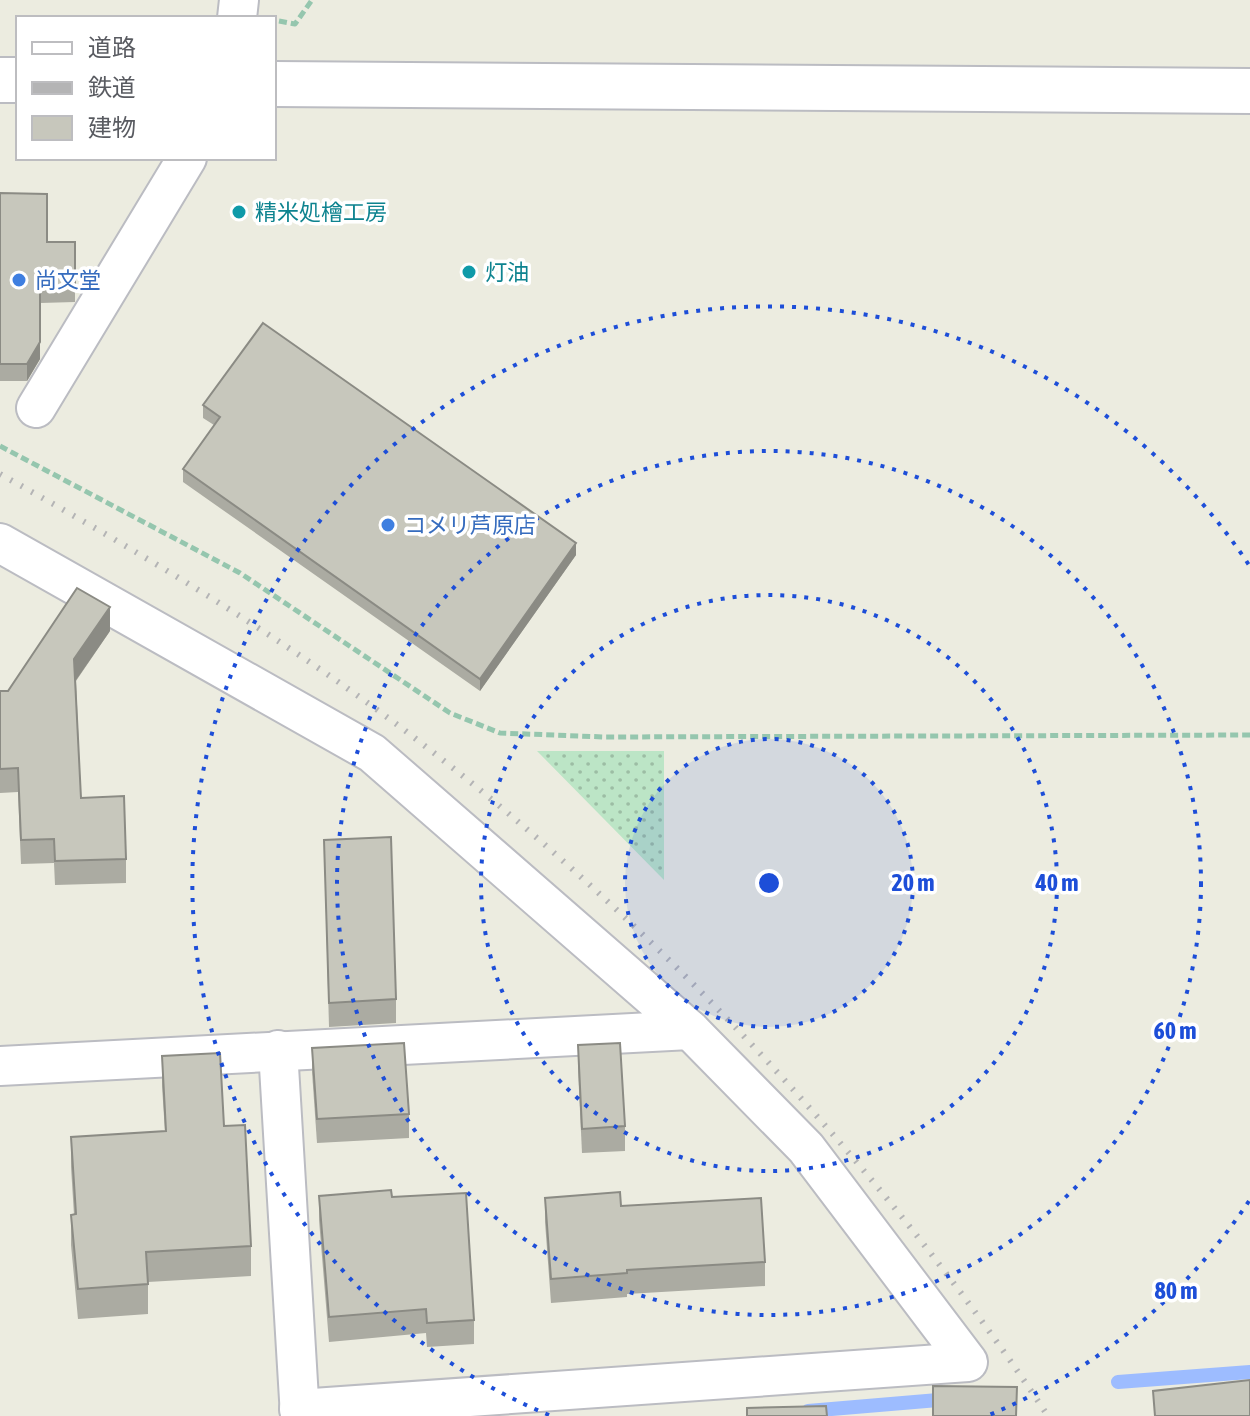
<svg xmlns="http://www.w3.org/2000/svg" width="1250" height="1416" font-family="'Asap Condensed','Noto Sans JP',sans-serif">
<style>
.grass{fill:url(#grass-dots)}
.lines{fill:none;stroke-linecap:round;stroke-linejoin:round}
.stream{stroke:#9dbcff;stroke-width:14}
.minor-casing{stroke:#bbbcc2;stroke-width:42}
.tertiary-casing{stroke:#bbbcc2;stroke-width:48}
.path{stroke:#95c6ae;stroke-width:5;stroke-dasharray:8 4;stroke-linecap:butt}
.minor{stroke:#fff;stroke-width:38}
.tertiary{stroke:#fff;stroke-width:44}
.rail{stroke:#b4b4b5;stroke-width:6;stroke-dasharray:2 10;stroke-linecap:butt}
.wall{fill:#ababa2}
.shaded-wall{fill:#8b8b84}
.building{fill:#c7c7bc;stroke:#8b8b84;stroke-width:2}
.ring{fill:none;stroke:#1d4ed8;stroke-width:4;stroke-dasharray:4 8}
.culture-dot{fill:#0f9aa8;stroke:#fff;stroke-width:3}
.shop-dot{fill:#3f7fe0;stroke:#fff;stroke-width:3}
.labels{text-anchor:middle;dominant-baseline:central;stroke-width:7;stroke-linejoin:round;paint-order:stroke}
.culture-label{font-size:22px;fill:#0d838f;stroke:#fff;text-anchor:start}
.shop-label{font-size:22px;fill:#366cbe;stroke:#fff;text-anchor:start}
.centre{fill:#1d4ed8;stroke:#fff;stroke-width:4}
.ring-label{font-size:24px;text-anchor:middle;font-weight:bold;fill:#1d4ed8;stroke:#fff;stroke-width:7;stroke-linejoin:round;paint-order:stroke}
</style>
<defs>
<pattern id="grass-dots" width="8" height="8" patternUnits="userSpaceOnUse" patternTransform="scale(2)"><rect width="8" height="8" fill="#bce5c6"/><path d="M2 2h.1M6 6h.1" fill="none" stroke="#9cbda4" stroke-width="1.8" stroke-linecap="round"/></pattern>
</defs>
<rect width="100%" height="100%" fill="#ecece0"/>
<polygon class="grass" points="537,751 664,751 664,880"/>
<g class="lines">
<g class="stream">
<polyline points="1118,1382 1250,1372"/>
<polyline points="808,1411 950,1399"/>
</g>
<defs>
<g id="minor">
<polyline points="237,18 239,0"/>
<polyline points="36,408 187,158"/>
<polyline points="0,543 372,753 690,1030 0,1066"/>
<polyline points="278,1050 300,1416"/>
<polyline points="299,1409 968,1362 806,1148 690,1030"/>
</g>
<g id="tertiary">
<polyline points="0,80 18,80"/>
<polyline points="274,84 1250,91"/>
</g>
</defs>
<use href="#minor" class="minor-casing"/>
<use href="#tertiary" class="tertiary-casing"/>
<g class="path">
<polyline points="279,21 295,24 312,0"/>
<polyline points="0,446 240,573 450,713 500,733 605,737 1250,735"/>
</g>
<use href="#minor" class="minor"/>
<use href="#tertiary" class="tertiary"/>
<path class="rail" d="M0,474C143,554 286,639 416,739C654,922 882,1166 1048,1416"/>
</g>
<g class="wall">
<polygon points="0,193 47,242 75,242 75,302 40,303 40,359 27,381 0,381"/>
<polygon points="203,405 576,555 480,691 183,482 183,469 214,425 203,418"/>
<polygon points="110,631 76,681 81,798 126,859 126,883 55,885 54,863 21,864 18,792 0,793 0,691 8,691"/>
<polygon points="324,840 396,999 396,1023 329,1027"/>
<polygon points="578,1045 625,1126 625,1151 582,1153 578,1069"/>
<polygon points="312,1048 409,1114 409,1138 317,1143 312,1072"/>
<polygon points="162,1056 224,1126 251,1246 251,1276 148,1282 148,1314 78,1319 71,1245 71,1215 74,1215 71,1167 71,1137 165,1132 162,1086"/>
<polygon points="319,1196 392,1197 474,1320 474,1344 427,1347 426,1333 329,1342 319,1220"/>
<polygon points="545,1198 621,1206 765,1262 765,1286 627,1294 627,1297 551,1303 545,1222"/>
</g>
<g class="shaded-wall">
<polygon points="40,286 40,359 27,381 27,364"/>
<polygon points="576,543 576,555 480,691 480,679"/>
<polygon points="110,607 110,631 74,683 74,659"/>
</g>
<g class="building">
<polygon points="0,193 47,194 47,242 75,242 75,285 40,286 40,342 27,364 0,364"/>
<polygon points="263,323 576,543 480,679 183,469 220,417 203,405"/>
<polygon points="77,588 110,607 74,659 81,798 124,796 126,859 55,861 54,839 21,840 18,768 0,769 0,691 8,691"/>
<polygon points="391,837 396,999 329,1003 324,840"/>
<polygon points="404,1043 409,1114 317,1119 312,1048"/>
<polygon points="620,1043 625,1126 582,1129 578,1045"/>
<polygon points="220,1053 224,1126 245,1125 251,1246 146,1252 148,1284 78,1289 71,1215 76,1214 71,1137 166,1131 162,1056"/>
<polygon points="391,1190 392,1197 466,1193 474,1320 427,1323 426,1309 329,1317 319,1196"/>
<polygon points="620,1192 621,1206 761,1198 765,1262 627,1270 627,1273 551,1279 545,1198"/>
<polygon points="1250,1380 1250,1416 1155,1416 1153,1391"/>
<polygon points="933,1386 1017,1387 1016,1416 933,1416"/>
<polygon points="826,1406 827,1416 747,1416 747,1408"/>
</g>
<circle cx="769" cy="883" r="144" fill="#1d4ed8" fill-opacity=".12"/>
<g class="ring">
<circle cx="769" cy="883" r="144"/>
<circle cx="769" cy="883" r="288"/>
<circle cx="769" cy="883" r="432"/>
<path d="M1249 1201A576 576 0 0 1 989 1415M549 1415A576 576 0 1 1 1249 565"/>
</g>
<g class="culture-dot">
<circle cx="239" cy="212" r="8"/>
<circle cx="469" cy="272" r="8"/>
</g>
<g class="shop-dot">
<circle cx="19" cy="280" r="8"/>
<circle cx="388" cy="525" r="8"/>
</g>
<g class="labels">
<g class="culture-label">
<text x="255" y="212">精米処檜工房</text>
<text x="485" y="272">灯油</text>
</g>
<g class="shop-label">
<text x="35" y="280">尚文堂</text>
<text x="404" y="525">コメリ芦原店</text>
</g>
</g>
<circle cx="769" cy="883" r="12" class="centre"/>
<g class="ring-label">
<text x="913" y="891">20 m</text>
<text x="1057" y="891">40 m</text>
<text x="1175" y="1039">60 m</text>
<text x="1176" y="1299">80 m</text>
</g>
<rect x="16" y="16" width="260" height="144" fill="#ffffff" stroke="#bdbdc0" stroke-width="2"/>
<rect x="32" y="42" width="40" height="12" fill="#ffffff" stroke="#bdbdc0" stroke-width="2"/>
<text x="88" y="56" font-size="24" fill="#595b61">道路</text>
<rect x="32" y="82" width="40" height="12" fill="#b4b4b5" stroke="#bdbdc0" stroke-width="2"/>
<text x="88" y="96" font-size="24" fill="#595b61">鉄道</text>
<rect x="32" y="116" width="40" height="24" fill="#c7c7bc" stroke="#bdbdc0" stroke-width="2"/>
<text x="88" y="136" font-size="24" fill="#595b61">建物</text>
</svg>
